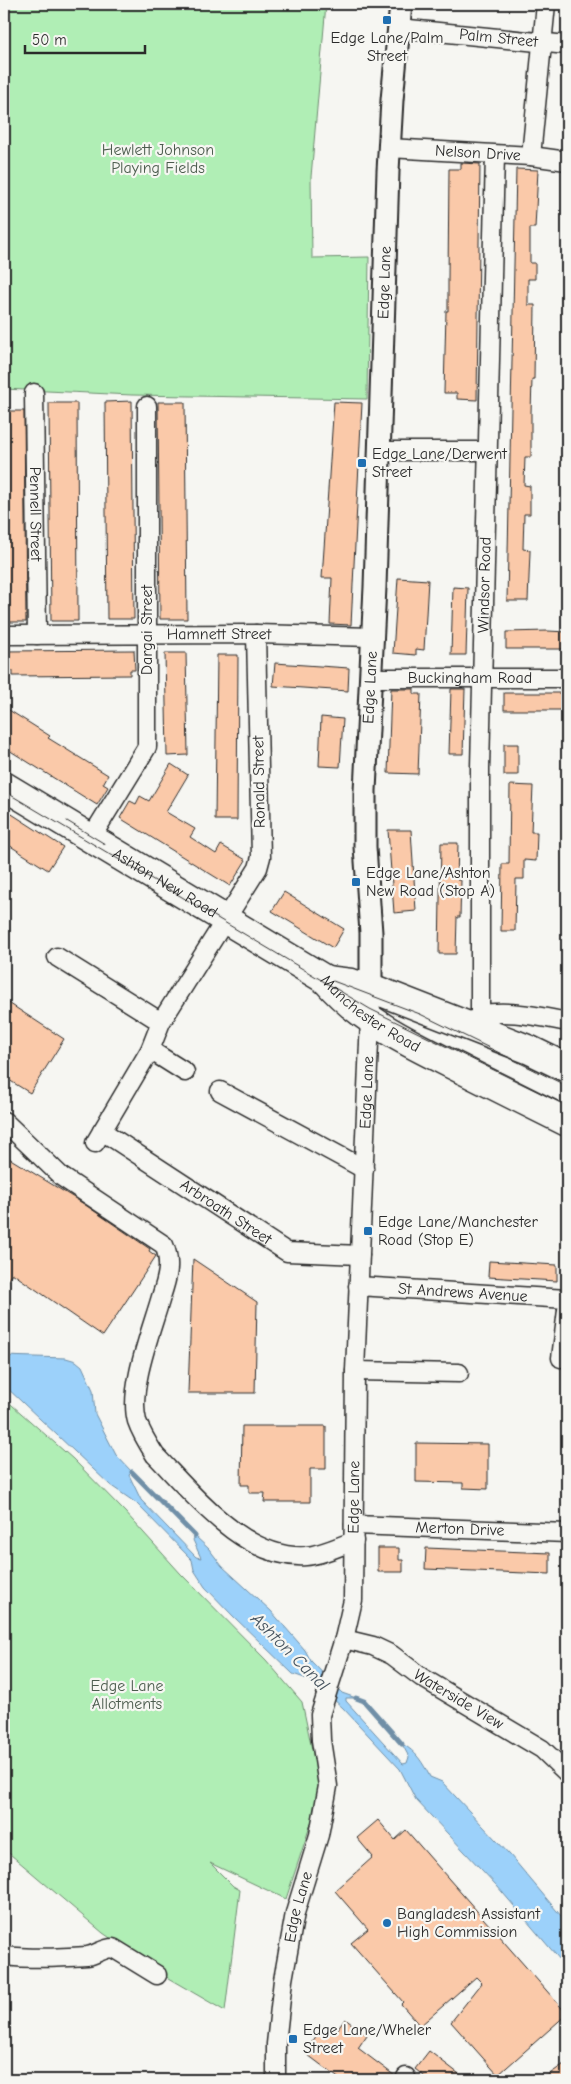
<svg xmlns="http://www.w3.org/2000/svg" width="571" height="2084" font-family="'Comic Neue',sans-serif">
<style>
.green{fill:#b0eeb5;stroke:#6e8c70}
.water{fill:#9cd1fa;stroke:#6f8fa7}
.lines{fill:none;stroke-linecap:round;stroke-linejoin:round}
.stream{stroke:#6f8fa7;stroke-width:5}
.building{fill:#fac9a9;stroke:#2b2b2b}
.minor-casing{stroke:#2b2b2b;stroke-width:21}
.tertiary-casing{stroke:#2b2b2b;stroke-width:25}
.primary-casing{stroke:#2b2b2b;stroke-width:31}
.minor{stroke:#f6f6f2;stroke-width:18}
.tertiary{stroke:#f6f6f2;stroke-width:21}
.primary{stroke:#f6f6f2;stroke-width:28}
.tram{stroke:#2b2b2b;stroke-width:1}
.poi-dot{fill:#1f6fb2;stroke:#f6f6f2;stroke-width:2}
.labels{text-anchor:middle;dominant-baseline:central;stroke-width:4.5;stroke-linejoin:round;paint-order:stroke}
.poi-label{font-size:16px;fill:#2b2b2b;stroke:#f6f6f2;text-anchor:start}
.street-label{font-size:16px;fill:#2b2b2b;stroke:#f6f6f2}
.park-label{font-size:16px;fill:#4c5c4e;stroke:#f6f6f2}
.water-label{font-size:18px;font-style:italic;fill:#47545f;stroke:#f6f6f2}
</style>
<rect width="100%" height="100%" fill="#f6f6f2"/>
<filter id="ink" filterUnits="userSpaceOnUse"><feTurbulence type="fractalNoise" baseFrequency=".02" numOctaves="2"/><feDisplacementMap in="SourceGraphic" scale="10" xChannelSelector="R" yChannelSelector="G"/><feConvolveMatrix kernelMatrix="1 2 1 2 8 2 1 2 1" color-interpolation-filters="sRGB"/></filter>
<g filter="url(#ink)">
<g class="green">
<polygon points="4,4 326,4 311,177 312,258 369,257 367,399 132,395 4,389"/>
<polygon points="4,1398 73,1459 125,1512 181,1574 266,1660 302,1702 320,1787 314,1814 286,1899 210,1863 233,1886 240,1890 225,2011 168,1978 103,1933 4,1849"/>
</g>
<path class="water" d="M4,1356L66,1358L76,1361L82,1366L93,1390L95,1414L116,1455L132,1472L129,1475L141,1500L196,1557L201,1558L193,1540L195,1536L209,1549L222,1566L271,1611L305,1650L311,1661L342,1693L356,1698H346V1701L403,1764L407,1763L409,1757L402,1744C416,1751 423,1763 430,1777L442,1782L510,1855L567,1923V1968L497,1886L416,1800L400,1769L343,1708L313,1681L293,1674L233,1616L205,1587L194,1570L192,1560L136,1503L110,1485L5,1386Z"/>
<g class="lines">
<g class="stream">
<polyline points="132,1472 195,1536"/>
<polyline points="356,1698 364,1701 402,1744"/>
</g>
</g>
<g class="building">
<polygon points="461,163 480,164 477,400 457,399 457,393 444,393 446,311 448,311 448,282 449,169 461,169"/>
<polygon points="516,169 538,170 535,228 530,228 530,263 535,263 535,279 528,279 528,305 535,305 534,379 532,379 531,413 531,457 525,457 524,485 530,486 530,514 524,514 523,549 530,550 530,552 528,601 507,601"/>
<polygon points="132,401 134,619 107,619 105,402"/>
<polygon points="158,402 185,402 187,619 160,619"/>
<polygon points="334,402 362,403 351,625 330,624 332,578 322,578"/>
<polygon points="49,403 77,403 78,621 51,621"/>
<polygon points="4,411 24,411 26,622 4,622"/>
<polygon points="398,578 428,580 424,650 416,649 416,655 393,653"/>
<polygon points="453,587 468,588 466,655 451,655"/>
<polygon points="548,631 567,632 567,649 506,649 506,632"/>
<polygon points="134,650 135,670 130,670 130,675 13,676 13,671 4,671 4,651"/>
<polygon points="165,653 186,653 188,755 167,756"/>
<polygon points="217,655 238,655 237,820 215,820"/>
<polygon points="275,663 349,668 348,691 273,686"/>
<polygon points="391,689 414,689 414,694 421,694 418,774 388,773"/>
<polygon points="451,689 465,689 463,754 449,754"/>
<rect x="504" y="693" width="63" height="17"/>
<polygon points="4,707 50,736 48,738 108,775 103,784 108,787 97,805 4,747"/>
<polygon points="321,717 343,719 340,767 319,766"/>
<rect x="504" y="744" width="14" height="31"/>
<polygon points="171,764 188,775 166,812 195,829 190,837 216,854 221,845 246,860 230,886 120,818 130,801 136,804 140,796 149,801"/>
<polygon points="510,785 533,786 531,832 537,832 536,861 524,860 524,879 516,879 515,931 501,931 502,864 509,864"/>
<polygon points="4,809 63,847 48,870 4,842"/>
<polygon points="388,830 411,830 416,911 394,913"/>
<polygon points="441,843 458,843 457,880 461,880 460,917 457,917 456,954 439,954"/>
<polygon points="284,892 344,929 333,948 272,911"/>
<polygon points="4,1000 64,1039 30,1093 4,1077"/>
<polygon points="4,1155 84,1204 150,1249 149,1251 156,1256 103,1336 12,1273 4,1286"/>
<polygon points="193,1259 257,1302 255,1393 188,1393"/>
<polygon points="489,1261 557,1265 557,1281 488,1277"/>
<polygon points="242,1426 326,1426 326,1469 310,1469 310,1502 264,1502 265,1493 249,1493 249,1485 241,1485"/>
<polygon points="416,1443 488,1444 488,1489 463,1488 463,1483 416,1482"/>
<polygon points="378,1548 399,1548 399,1560 403,1560 403,1572 378,1572"/>
<polygon points="426,1548 550,1553 550,1574 425,1569"/>
<polygon points="378,1820 395,1840 406,1830 567,2014 498,2075 451,2022 482,1983 476,1977 420,2026 401,2004 403,2002 351,1943 368,1929 335,1891 373,1857 357,1838"/>
<polygon points="345,2019 367,2035 358,2048 395,2076 395,2080 341,2080 304,2052 325,2025 335,2033"/>
<polygon points="429,2051 467,2080 429,2080 415,2069"/>
<polygon points="567,2062 567,2080 541,2080"/>
</g>
<g class="lines">
<defs>
<g id="minor">
<path id="s1" d="M399,28L567,45"/>
<path id="s2" d="M389,148L531,156L567,161"/>
<polyline points="531,156 546,4"/>
<path id="s3" d="M34,393L37,635"/>
<polyline points="380,451 488,451"/>
<path id="s4" d="M4,635L256,634L373,637"/>
<path id="s5" d="M372,678H567"/>
<polyline points="91,838 147,747 147,406"/>
<polyline points="57,957 161,1022"/>
<path id="s6" d="M480,1015V768L495,155"/>
<path d="M473,1021C475,1019 478,1016 482,1015C505,1009 544,1017 567,1022"/>
<polyline points="150,1050 185,1072"/>
<polyline points="220,1091 364,1169"/>
<path d="M4,1121L62,1177L164,1245C172,1263 167,1279 161,1297C152,1329 128,1389 137,1421C141,1433 148,1444 155,1455C194,1495 245,1560 306,1556C322,1555 339,1546 354,1541"/>
<path id="s7" d="M102,1131L287,1252L360,1255"/>
<polyline points="95,1143 150,1050 161,1022 258,868 261,857 256,634"/>
<path id="s8" d="M358,1286L567,1299"/>
<polyline points="561,1358 567,1310"/>
<polyline points="355,1371 459,1373"/>
<path id="s9" d="M354,1525L567,1533"/>
<path id="s10" d="M344,1639L373,1646L392,1655L421,1677L542,1749L567,1773"/>
<path d="M4,1956C31,1959 59,1958 87,1956C96,1955 103,1948 113,1948L157,1975"/>
<path id="s11" d="M276,2080V2044L283,1980L295,1913L319,1835L328,1786L321,1740L320,1715L344,1639L353,1600L355,1371L370,1019"/>
<polyline points="405,2080 406,2077"/>
</g>
<g id="tertiary">
<path id="s12" d="M371,1002V933L365,847V791L375,587L388,171L392,100L401,4"/>
</g>
<g id="primary">
<path id="s13" d="M4,786L326,980C363,1023 415,1046 465,1071C499,1088 533,1105 567,1122"/>
<polyline points="326,980 351,983 371,988 530,1050 567,1068"/>
</g>
</defs>
<use href="#minor" class="minor-casing"/>
<use href="#tertiary" class="tertiary-casing"/>
<use href="#primary" class="primary-casing"/>
<use href="#minor" class="minor"/>
<use href="#tertiary" class="tertiary"/>
<use href="#primary" class="primary"/>
<g class="tram">
<polyline points="4,791 370,1009 567,1106"/>
<polyline points="67,821 105,844"/>
<polyline points="333,981 420,1014 567,1086"/>
</g>
</g>
</g>
<g class="poi-dot">
<rect x="382" y="15" width="10" height="10" rx="2.5"/>
<rect x="357" y="458" width="10" height="10" rx="2.5"/>
<rect x="351" y="877" width="10" height="10" rx="2.5"/>
<rect x="363" y="1226" width="10" height="10" rx="2.5"/>
<circle cx="387" cy="1923" r="5"/>
<rect x="288" y="2034" width="10" height="10" rx="2.5"/>
</g>
<g class="labels">
<g class="poi-label">
<text x="387" y="38" text-anchor="middle">Edge Lane/Palm<tspan x="387" dy="18">Street</tspan></text>
<text x="372" y="454">Edge Lane/Derwent<tspan x="372" dy="18">Street</tspan></text>
<text x="366" y="873">Edge Lane/Ashton<tspan x="366" dy="18">New Road (Stop A)</tspan></text>
<text x="378" y="1222">Edge Lane/Manchester<tspan x="378" dy="18">Road (Stop E)</tspan></text>
<text x="397" y="1914">Bangladesh Assistant<tspan x="397" dy="18">High Commission</tspan></text>
<text x="303" y="2030">Edge Lane/Wheler<tspan x="303" dy="18">Street</tspan></text>
</g>
<g class="street-label">
<text stroke="none"><textPath href="#s1" startOffset="100">Palm Street</textPath></text>
<text stroke="none"><textPath href="#s2" startOffset="89">Nelson Drive</textPath></text>
<text stroke="none"><textPath href="#s12" startOffset="720">Edge Lane</textPath></text>
<text stroke="none"><textPath href="#s3" startOffset="121">Pennell Street</textPath></text>
<text stroke="none"><textPath href="#s6" startOffset="430">Windsor Road</textPath></text>
<text transform="translate(147 630) rotate(-90)">Dargai Street</text>
<text stroke="none"><textPath href="#s4" startOffset="215">Hamnett Street</textPath></text>
<text stroke="none"><textPath href="#s5" startOffset="98">Buckingham Road</textPath></text>
<text stroke="none"><textPath href="#s12" startOffset="315">Edge Lane</textPath></text>
<text transform="translate(259 782) rotate(-91)">Ronald Street</text>
<text stroke="none"><textPath href="#s13" startOffset="188">Ashton New Road</textPath></text>
<text stroke="none"><textPath href="#s13" startOffset="432">Manchester Road</textPath></text>
<text stroke="none"><textPath href="#s11" startOffset="999">Edge Lane</textPath></text>
<text stroke="none"><textPath href="#s7" startOffset="148">Arbroath Street</textPath></text>
<text stroke="none"><textPath href="#s8" startOffset="105">St Andrews Avenue</textPath></text>
<text stroke="none"><textPath href="#s11" startOffset="594">Edge Lane</textPath></text>
<text stroke="none"><textPath href="#s9" startOffset="106">Merton Drive</textPath></text>
<text stroke="none"><textPath href="#s10" startOffset="131">Waterside View</textPath></text>
<text stroke="none"><textPath href="#s11" startOffset="175">Edge Lane</textPath></text>
</g>
<g class="park-label">
<text x="158" y="150">Hewlett Johnson<tspan x="158" dy="18">Playing Fields</tspan></text>
<text x="127" y="1686">Edge Lane<tspan x="127" dy="18">Allotments</tspan></text>
</g>
<g class="water-label">
<text transform="translate(290 1652) rotate(45)">Ashton Canal</text>
</g>
</g>
<rect width="571" height="2084" fill="none" stroke="#f6f6f2" stroke-width="20"/>
<rect x="10" y="10" width="551" height="2064" fill="none" stroke="#2b2b2b" stroke-width="2" filter="url(#ink)"/>
<path d="M25 45v8h120v-8" fill="none" stroke="#2b2b2b" stroke-width="2.5"/>
<text x="32" y="45" font-size="15" fill="#2b2b2b" stroke="#f6f6f2" stroke-width="4" paint-order="stroke">50 m</text>
</svg>
